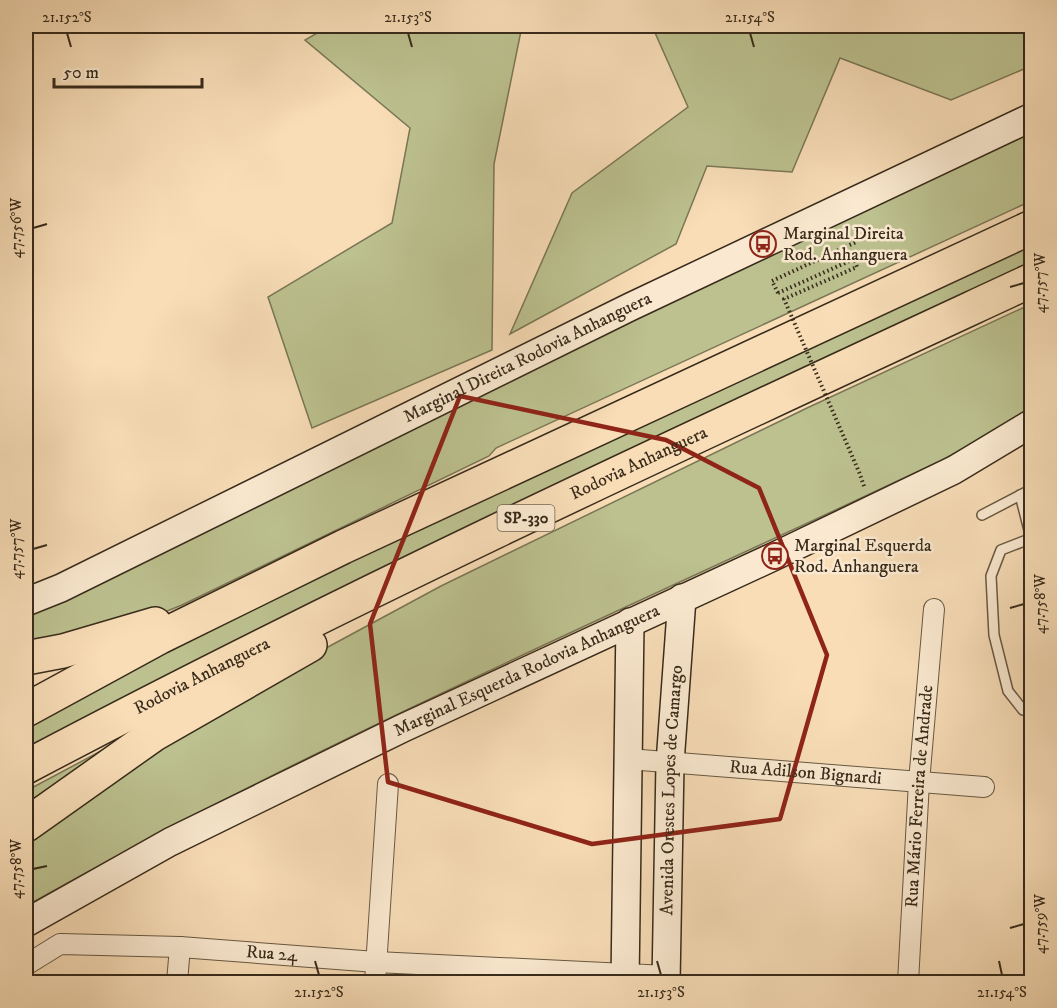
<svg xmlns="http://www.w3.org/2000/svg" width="1057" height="1008" font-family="'IM FELL DW Pica',serif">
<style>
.green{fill:#bcc18f;stroke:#7a7655;stroke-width:1.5}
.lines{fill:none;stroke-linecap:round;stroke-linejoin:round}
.lane-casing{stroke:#685842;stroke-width:12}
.street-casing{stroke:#685842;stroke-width:22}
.secondary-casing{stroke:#382b1b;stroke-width:30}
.highway-casing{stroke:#382b1b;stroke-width:36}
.path{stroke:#382b1b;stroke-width:4;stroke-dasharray:1.5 3;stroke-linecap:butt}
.lane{stroke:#fae9d0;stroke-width:9}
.street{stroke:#fae9d0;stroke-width:20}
.secondary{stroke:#fae9d0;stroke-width:27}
.highway{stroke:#f8ddb7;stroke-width:33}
.path-bridge{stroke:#382b1b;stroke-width:4;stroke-dasharray:1.5 3;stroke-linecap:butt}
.marked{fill:none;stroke:#8f2418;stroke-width:4.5;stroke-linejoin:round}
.ticks{fill:none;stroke:#382b1b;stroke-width:2}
.labels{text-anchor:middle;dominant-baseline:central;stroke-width:5;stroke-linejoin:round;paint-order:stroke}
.shield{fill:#fae9d0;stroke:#726451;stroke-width:1.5}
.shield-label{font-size:16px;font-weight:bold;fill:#382b1b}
.poi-label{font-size:18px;fill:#382b1b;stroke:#fae9d0;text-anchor:start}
.street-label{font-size:18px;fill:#382b1b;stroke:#fae9d0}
.neatline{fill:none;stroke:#382b1b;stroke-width:2}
.ticks-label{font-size:15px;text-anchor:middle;fill:#382b1b}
</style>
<rect width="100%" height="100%" fill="#f8ddb7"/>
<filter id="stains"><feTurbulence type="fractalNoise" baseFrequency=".00333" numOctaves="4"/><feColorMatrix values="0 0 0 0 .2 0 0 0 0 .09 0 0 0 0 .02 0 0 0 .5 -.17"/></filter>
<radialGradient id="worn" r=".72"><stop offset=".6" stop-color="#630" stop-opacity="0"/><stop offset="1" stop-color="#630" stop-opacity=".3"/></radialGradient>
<g class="green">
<polygon points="329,26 522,26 494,164 492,350 312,428 268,297 392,223 410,128 305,40"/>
<polygon points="652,26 1031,26 1031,66 951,100 840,58 792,172 707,166 676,244 510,334 572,193 688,107"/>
<polygon points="1031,132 1031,201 496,448 489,456 182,605 150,618 26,650 26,613 744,265"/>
<path d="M1031,239V263C692,415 359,584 26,750V724L194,638L497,489Z"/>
<path d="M1031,304V409L993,433L940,461C634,606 320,740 26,906V836L58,810L302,661L441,586L807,408Z"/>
<polygon points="114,744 26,812 26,791"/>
</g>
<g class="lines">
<defs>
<g id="lane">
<polyline points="1020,495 1032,542"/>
<polyline points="982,515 1032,489"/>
<polyline points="1032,538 1001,550 991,576 994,635 1008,691 1023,710 1032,708"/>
</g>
<g id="street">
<path id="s1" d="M628,759L984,787"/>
<path id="s2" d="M26,965L60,944L180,947L376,962L667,976"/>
<polyline points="177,982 180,947"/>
<polyline points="375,982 388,784"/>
<path id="s3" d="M908,982L919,782L934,609"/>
</g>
<g id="secondary">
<path id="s4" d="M26,602L61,588L630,307L1032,117"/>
<path id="s5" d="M26,923L170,842L403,728L775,556L954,470L1032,423"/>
<polyline points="625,982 630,622"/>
<path id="s6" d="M666,982L670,763L682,598"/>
</g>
<g id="highway">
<polyline points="26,658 63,651 155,624"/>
<polyline points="26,710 160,637 343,547 1032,227"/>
<path id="s7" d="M26,767C355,593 694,437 1032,280"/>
<polyline points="26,825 153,735 310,645"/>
</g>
</defs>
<use href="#lane" class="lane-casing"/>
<use href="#street" class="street-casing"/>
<use href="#secondary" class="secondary-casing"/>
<use href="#highway" class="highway-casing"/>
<g class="path">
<polyline points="778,293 772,281 856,242 858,225"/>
<polyline points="859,472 865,489"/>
</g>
<use href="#lane" class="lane"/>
<use href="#street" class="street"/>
<use href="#secondary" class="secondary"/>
<use href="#highway" class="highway"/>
<polyline class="path-bridge" points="778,293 854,259 857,267 784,299 859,472"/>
</g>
<path class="marked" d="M460,396L666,440L759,488L827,655L780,819L592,844L388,782L370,624Z"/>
<path class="ticks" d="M67,33L71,47M408,33L412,47M750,33L754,47M33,228L47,224M1010,287L1024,283M33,549L47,545M1010,608L1024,604M33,869L47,866M1010,928L1024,924M315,961L319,975M657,961L661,975M999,961L1002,975"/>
<defs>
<symbol id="bus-ring" viewBox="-11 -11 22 22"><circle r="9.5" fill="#fae9d0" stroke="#8f2418" stroke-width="1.5"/><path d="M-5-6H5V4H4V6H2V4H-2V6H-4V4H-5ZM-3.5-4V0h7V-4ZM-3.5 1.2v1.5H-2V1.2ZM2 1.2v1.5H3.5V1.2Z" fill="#8f2418"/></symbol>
</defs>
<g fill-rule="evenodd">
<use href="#bus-ring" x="748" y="229" width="30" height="30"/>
<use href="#bus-ring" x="760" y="541" width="30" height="30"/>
</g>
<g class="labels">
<rect class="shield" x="497.5" y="505" width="57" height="26" rx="4.5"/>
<g class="shield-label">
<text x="526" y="518">SP-330</text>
</g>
<g class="poi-label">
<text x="783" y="234">Marginal Direita<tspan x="783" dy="21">Rod. Anhanguera</tspan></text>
<text x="794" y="546">Marginal Esquerda<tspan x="794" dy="21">Rod. Anhanguera</tspan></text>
</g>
<g class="street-label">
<text stroke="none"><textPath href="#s4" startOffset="558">Marginal Direita Rodovia Anhanguera</textPath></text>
<text stroke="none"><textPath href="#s7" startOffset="684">Rodovia Anhanguera</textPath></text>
<text stroke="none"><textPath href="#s5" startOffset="561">Marginal Esquerda Rodovia Anhanguera</textPath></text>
<text stroke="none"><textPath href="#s7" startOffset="198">Rodovia Anhanguera</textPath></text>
<text stroke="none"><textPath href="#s1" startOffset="178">Rua Adilson Bignardi</textPath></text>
<text stroke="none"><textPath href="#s6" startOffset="192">Avenida Orestes Lopes de Camargo</textPath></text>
<text stroke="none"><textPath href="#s3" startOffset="186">Rua Mário Ferreira de Andrade</textPath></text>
<text stroke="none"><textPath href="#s2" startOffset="252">Rua 24</textPath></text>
</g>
</g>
<rect width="1057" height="1008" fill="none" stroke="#f8ddb7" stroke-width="66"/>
<path d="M54 78v9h148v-9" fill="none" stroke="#382b1b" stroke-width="3"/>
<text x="63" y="78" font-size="18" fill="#382b1b" stroke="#fae9d0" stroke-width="4.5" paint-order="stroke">50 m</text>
<rect x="33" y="33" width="991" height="942" class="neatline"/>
<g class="ticks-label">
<text x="67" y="22">21.152°S</text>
<text x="408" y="22">21.153°S</text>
<text x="750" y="22">21.154°S</text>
<text transform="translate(16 228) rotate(-90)" y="5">47.756°W</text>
<text transform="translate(1040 283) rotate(-90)" y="5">47.757°W</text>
<text transform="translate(16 549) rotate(-90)" y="5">47.757°W</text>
<text transform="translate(1040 604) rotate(-90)" y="5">47.758°W</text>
<text transform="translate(16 869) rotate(-90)" y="5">47.758°W</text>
<text transform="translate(1040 924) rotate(-90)" y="5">47.759°W</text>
<text x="319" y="997">21.152°S</text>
<text x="661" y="997">21.153°S</text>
<text x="1002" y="997">21.154°S</text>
</g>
<rect width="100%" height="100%" filter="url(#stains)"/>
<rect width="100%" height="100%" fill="url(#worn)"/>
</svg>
